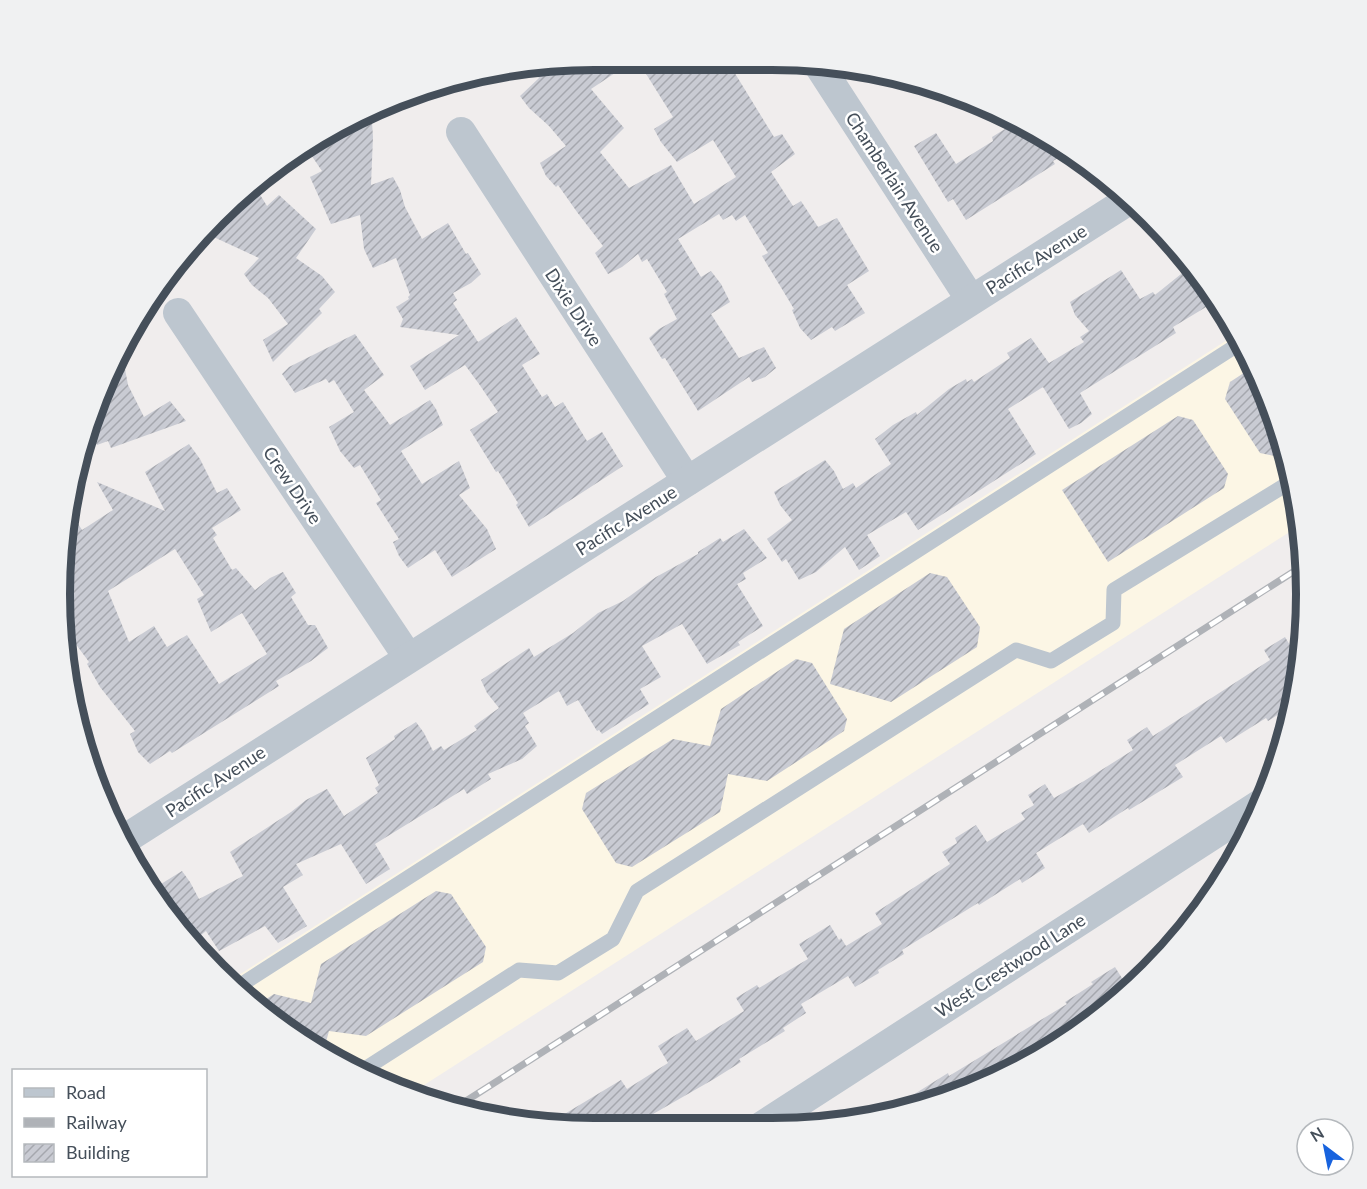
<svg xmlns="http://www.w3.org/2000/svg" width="1367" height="1189" font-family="Lato,sans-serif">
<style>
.commercial{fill:#fcf6e5}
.building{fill:url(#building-hatch);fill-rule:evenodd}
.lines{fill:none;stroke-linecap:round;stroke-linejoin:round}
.lane{stroke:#bdc6cf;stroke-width:15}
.street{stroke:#bdc6cf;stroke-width:30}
.rail-casing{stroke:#afb2b7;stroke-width:7}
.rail{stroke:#fff;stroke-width:4.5;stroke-dasharray:14;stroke-linecap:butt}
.labels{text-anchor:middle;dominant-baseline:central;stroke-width:5;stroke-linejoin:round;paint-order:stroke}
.street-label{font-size:18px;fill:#454f5a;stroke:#fff}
.rim{fill:none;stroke:#454f5a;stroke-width:8}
</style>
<defs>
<pattern id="building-hatch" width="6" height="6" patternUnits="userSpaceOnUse" patternTransform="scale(1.5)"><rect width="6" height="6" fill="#c9cbd3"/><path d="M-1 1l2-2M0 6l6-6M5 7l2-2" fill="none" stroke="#a5a7ae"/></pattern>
</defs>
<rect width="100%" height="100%" fill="#f0eded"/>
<polygon class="commercial" points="1238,333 1279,423 1302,524 410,1094 390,1088 297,1039 228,982"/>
<g class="building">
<polygon points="594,60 633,61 591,89 624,128 600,152 629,188 671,165 694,204 736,177 713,140 677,162 661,142 654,129 673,117 638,61 728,62 774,137 782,134 795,154 771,172 793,206 801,201 818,227 837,218 869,271 847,285 865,313 835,331 832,327 811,340 800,328 792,310 794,309 762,256 768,253 745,215 736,221 732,215 723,220 719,214 678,239 701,277 711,271 721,284 730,302 711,314 739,358 764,347 776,368 765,377 752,382 749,377 698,411 665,358 662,359 649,338 659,329 677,319 664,294 667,292 647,259 642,262 638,254 622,267 608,274 595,253 603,246 577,212 558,185 556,187 546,176 540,163 566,146 549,126 529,108 520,96 539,78 530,68"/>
<polygon points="1018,121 1068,152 1053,161 1055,164 966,220 953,199 948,202 914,146 936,133 956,164 993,141 992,137"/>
<polygon points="372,122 373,137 371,185 393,177 400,190 405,207 422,239 448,223 466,254 468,253 481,274 471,283 453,293 457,300 453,303 478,342 516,317 540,354 522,365 542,397 547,394 555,407 563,402 587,441 602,432 623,466 529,527 516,505 518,503 498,471 496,472 470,430 498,412 479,384 465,365 425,390 410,366 459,335 400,327 403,319 396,307 409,299 408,297 410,295 396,258 373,268 364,249 360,215 331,224 310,177 322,171 307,149 345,124"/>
<polygon points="254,185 267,206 279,195 316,229 296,258 322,276 335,292 319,309 322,313 273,362 263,340 288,324 268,298 252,285 244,274 259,258 205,233 242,192"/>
<polygon points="1191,266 1216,301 1173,327 1176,333 1080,393 1092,414 1081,423 1069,429 1043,387 1008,409 1036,454 918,530 906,512 867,535 880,556 859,570 845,547 816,572 799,580 786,559 782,562 767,539 792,520 780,505 774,492 825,460 834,471 843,489 853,483 856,488 891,464 875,439 893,425 916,412 917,415 949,389 966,379 967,382 972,379 974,382 1010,358 1007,353 1031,338 1049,363 1084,342 1080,337 1089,331 1075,315 1070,302 1121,270 1140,299 1153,292 1155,295"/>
<polygon points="355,334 384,375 364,390 390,425 430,400 436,409 443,425 401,451 422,484 459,461 470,488 459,495 487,529 496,549 452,577 435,550 408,568 399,556 393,542 399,539 376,503 381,500 360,465 354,468 340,451 329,427 354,412 334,380 329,383 326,379 295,393 282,374 289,367"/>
<polygon points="122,353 128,385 144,417 170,401 186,421 111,448 108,441 97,445 90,431 96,407 107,403 102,388"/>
<polygon points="1253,367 1279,423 1285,450 1275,456 1260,453 1225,399 1230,382"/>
<polygon points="1178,416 1193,420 1228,474 1224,488 1108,562 1062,490"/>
<path d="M189,444L200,459L217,493L227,488L241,510L212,528L217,535L213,538L232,570L236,568L255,590L270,578L283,572L296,593L291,597L308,625H315L328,648L311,661L276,681L279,686L172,753L170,751L150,764L138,752L130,734L135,731L100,687L87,664L89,662L61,624L65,524L69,509L82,530L113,510L97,482L165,511L145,472ZM175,549L204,595L197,599L211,632L242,613L267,654L219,684L187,635L167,647L154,626L129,642L108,591Z"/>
<polygon points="744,529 767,558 743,573 746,579 737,584 763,626 738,642 740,645 707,664 682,624 642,646 661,677 640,689 649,704 602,734 599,730 597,731 578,700 567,706 559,691 523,713 529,723 525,726 537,746 522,759 488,774 491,779 467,794 464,789 375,844 390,869 366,884 341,844 296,864 303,875 283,887 307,926 278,943 265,926 219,951 206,931 201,935 196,928 188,933 161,884 182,871 190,882 199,899 243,876 230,852 291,812 306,800 327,789 344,816 378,793 375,788 379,785 366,758 395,739 394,736 416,722 424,733 433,751 441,746 444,750 477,730 474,726 499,708 487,693 481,680 529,648 534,657 573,633 598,613 623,601 656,577 698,554 698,552 720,538 723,542"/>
<polygon points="930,573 947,577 980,627 977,647 891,702 830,684 844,629"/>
<polygon points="1285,637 1300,662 1293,705 1268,721 1266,718 1226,743 1221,736 1175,765 1183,777 1129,810 1128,808 1089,833 1083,824 1036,853 1045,868 1022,883 1020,879 979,905 978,903 902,950 904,954 878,970 879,973 855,987 848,976 801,1004 806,1013 783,1028 785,1031 739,1059 741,1062 714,1079 627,1129 594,1129 548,1124 621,1080 627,1089 668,1063 658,1046 687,1028 696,1041 744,1011 736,998 757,985 759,988 808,959 799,944 830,925 839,940 841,938 846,946 882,924 875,913 950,864 942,852 957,843 955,838 976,825 987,842 1025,819 1021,813 1034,805 1028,795 1045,784 1054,798 1084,781 1133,750 1127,740 1147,727 1153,736 1270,660 1264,650"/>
<polygon points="796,659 812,663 847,719 844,731 767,781 728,774 720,812 632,867 616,863 582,809 586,793 673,739 710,746 721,709"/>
<polygon points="436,891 451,894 486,947 483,962 366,1036 329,1031 323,1053 297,1039 257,1005 274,994 311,1003 321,964"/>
<polygon points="1115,967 1130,991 1039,1058 944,1101 890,1112 889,1110 948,1073 949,1076 1067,1004 1065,1002 1093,984 1091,982"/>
</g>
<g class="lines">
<g class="lane">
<polyline points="236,988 1242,342"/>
<polyline points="360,1072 519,970 558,973 613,939 637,891 1016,650 1051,661 1113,623 1114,590 1292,481"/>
</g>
<g class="street">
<polyline points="818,64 971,300"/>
<polyline points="461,132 687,481"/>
<polyline points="178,313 408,657"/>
<polyline points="122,841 1129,200"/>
<polyline points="759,1128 1262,803"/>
</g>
<defs>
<polyline id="rail" points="455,1108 1304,565"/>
</defs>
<use href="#rail" class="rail-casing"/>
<use href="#rail" class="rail"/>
</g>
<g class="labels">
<g class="street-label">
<text transform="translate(895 182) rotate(57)">Chamberlain Avenue</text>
<text transform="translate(1036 259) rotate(-32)">Pacific Avenue</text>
<text transform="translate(574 307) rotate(57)">Dixie Drive</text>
<text transform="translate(293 485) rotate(56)">Crew Drive</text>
<text transform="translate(626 520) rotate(-32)">Pacific Avenue</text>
<text transform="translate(215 781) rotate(-33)">Pacific Avenue</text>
<text transform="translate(1010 965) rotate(-33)">West Crestwood Lane</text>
</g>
</g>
<path d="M0 0H1367V1189H0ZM594 70H772A524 524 0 0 1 1296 594V594A524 524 0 0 1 772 1118H594A524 524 0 0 1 70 594V594A524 524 0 0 1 594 70Z" fill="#f0f1f2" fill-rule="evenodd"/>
<path class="rim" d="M594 70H772A524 524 0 0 1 1296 594V594A524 524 0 0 1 772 1118H594A524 524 0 0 1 70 594V594A524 524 0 0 1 594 70Z"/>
<rect x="12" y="1069" width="195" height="108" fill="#ffffff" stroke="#b5b9bd" stroke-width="1.5"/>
<rect x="24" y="1088" width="30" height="9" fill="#bdc6cf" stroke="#b5b9bd" stroke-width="1.5"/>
<text x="66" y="1099" font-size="18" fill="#454f5a">Road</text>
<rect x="24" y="1118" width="30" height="9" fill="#afb2b7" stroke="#b5b9bd" stroke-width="1.5"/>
<text x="66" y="1129" font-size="18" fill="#454f5a">Railway</text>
<rect x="24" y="1144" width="30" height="18" fill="url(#building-hatch)" stroke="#b5b9bd" stroke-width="1.5"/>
<text x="66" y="1159" font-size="18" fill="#454f5a">Building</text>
<g transform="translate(1325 1147) rotate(328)"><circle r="28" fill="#ffffff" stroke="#b5b9bd" stroke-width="1.5"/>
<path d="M0-4.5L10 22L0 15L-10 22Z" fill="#1863de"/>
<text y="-9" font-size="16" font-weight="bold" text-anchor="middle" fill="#454f5a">N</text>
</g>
</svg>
